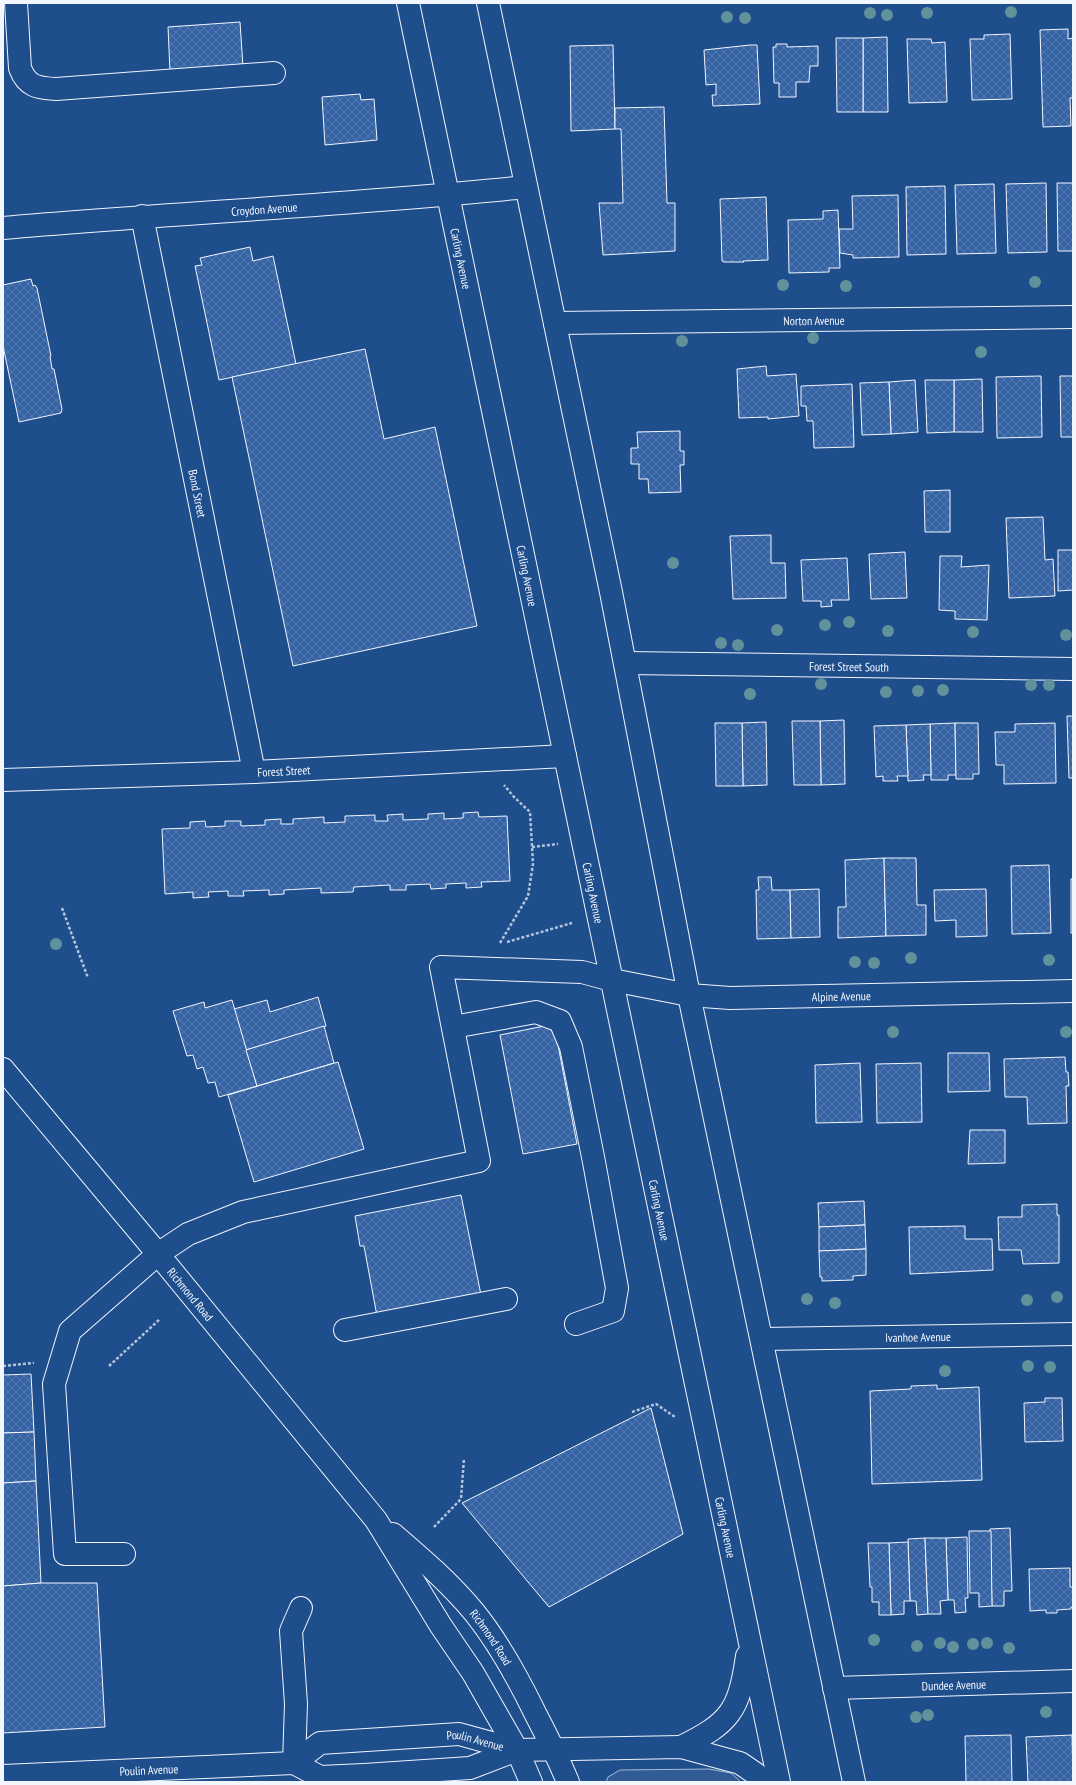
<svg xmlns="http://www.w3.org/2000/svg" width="1076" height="1785" font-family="'PT Sans Narrow',sans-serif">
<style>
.grass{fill:#305b95;stroke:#a8bbd7}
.building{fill:url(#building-cross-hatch);stroke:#f2f6ff}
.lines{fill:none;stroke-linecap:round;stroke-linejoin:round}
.minor-casing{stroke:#f2f6ff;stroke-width:24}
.major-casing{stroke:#f2f6ff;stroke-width:24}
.path{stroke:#b3c4dc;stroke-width:2.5;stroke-dasharray:3 2;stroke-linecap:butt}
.minor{stroke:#1f4e8c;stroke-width:22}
.major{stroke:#1f4e8c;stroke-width:22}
.tree{fill:#61919a}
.labels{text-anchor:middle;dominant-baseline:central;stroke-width:3;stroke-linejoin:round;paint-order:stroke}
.street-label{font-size:12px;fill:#f2f6ff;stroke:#1f4e8c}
</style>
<defs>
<pattern id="building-cross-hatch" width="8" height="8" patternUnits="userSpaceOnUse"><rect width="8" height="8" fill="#3563a3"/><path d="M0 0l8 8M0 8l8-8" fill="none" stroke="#537ab1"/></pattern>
</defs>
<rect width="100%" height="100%" fill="#1f4e8c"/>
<polygon class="grass" points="709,1769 731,1773 741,1782 606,1782 608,1777 620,1770"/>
<g class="building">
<polygon points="240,22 243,67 170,72 168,27"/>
<polygon points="1068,29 1068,39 1073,38 1073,98 1070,98 1071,126 1043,127 1040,30"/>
<polygon points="1010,34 1012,99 972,100 970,39 984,39 984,35"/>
<polygon points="887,37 888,112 863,112 863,38"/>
<polygon points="836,38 863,38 863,112 837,112"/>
<polygon points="907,39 931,39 932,43 945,42 947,102 909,103"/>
<polygon points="776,44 787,44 787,47 818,46 818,66 810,66 809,82 796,82 796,97 779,97 779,83 774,83 773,47 776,47"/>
<polygon points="613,45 615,129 571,131 570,46"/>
<polygon points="750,45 757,45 760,104 713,106 712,95 716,95 716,84 706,85 704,50"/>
<polygon points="360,94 361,100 374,99 377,140 325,145 322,97"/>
<polygon points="664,107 667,203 675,203 675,251 603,255 599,203 623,203 621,129 615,129 615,108"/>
<polygon points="1046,183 1047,252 1008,253 1006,184"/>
<polygon points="1057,183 1073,183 1073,251 1058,251"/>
<polygon points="994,184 996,253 957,254 955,185"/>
<polygon points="945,186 946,254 907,255 906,187"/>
<polygon points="898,195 899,257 853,258 853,255 840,253 839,229 853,229 852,196"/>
<polygon points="766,197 768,260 743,261 744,262 724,262 722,261 720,199"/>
<polygon points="838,210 840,268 829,268 829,272 789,273 788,220 823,219 823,211"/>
<polygon points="250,247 253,261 273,256 296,364 219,380 195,266 202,265 200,258"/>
<polygon points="31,279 33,286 35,285 37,288 51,356 50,356 52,369 54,369 62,409 61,413 19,422 3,346 3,285"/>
<polygon points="365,349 384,439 435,427 477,626 293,666 232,377"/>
<polygon points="766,366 767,376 796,374 799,416 768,419 768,417 739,418 737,369"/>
<polygon points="1041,376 1042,437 997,438 996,377"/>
<polygon points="1060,376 1073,376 1073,437 1061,437"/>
<polygon points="982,379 983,432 954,432 954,380"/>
<polygon points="915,380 918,432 891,434 889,382"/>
<polygon points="925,380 954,380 954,432 927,433"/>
<polygon points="889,382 891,434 862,435 860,383"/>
<polygon points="852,384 854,447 814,448 813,421 807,421 806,406 801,406 801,386"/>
<polygon points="680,431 680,451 684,451 684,465 680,465 681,492 649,493 648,479 639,479 639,464 631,464 631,448 638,448 637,432"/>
<polygon points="950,490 950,532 925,532 924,491"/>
<polygon points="1043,517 1045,560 1053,559 1055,596 1009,598 1006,518"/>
<polygon points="771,535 771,563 785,563 786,598 733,599 730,536"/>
<polygon points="1058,550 1073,550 1073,590 1058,591"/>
<polygon points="905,552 907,598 871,599 869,554"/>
<polygon points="940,556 962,556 961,567 989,565 987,620 955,619 955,611 939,610"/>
<polygon points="847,558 849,600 831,600 832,606 821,607 821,601 803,601 801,560"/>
<polygon points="1067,716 1073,716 1073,778 1069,778"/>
<polygon points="844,720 845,784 821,785 820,721"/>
<polygon points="792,721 820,721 821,785 794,785"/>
<polygon points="766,722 767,785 743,786 742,723"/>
<polygon points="715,723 742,723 743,786 716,786"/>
<polygon points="955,723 956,775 948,775 948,780 931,780 930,724"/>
<polygon points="955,723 978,723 979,774 973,774 973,779 956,779"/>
<polygon points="1055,723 1056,783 1004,784 1004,765 996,765 995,732 1015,732 1015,724"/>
<polygon points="930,724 931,775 923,775 924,780 908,781 906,725"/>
<polygon points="906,725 908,776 897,776 898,781 883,781 883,776 876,777 874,726"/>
<polygon points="478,812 479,817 507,816 510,881 481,882 482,887 466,888 466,883 446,884 446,888 431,889 430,884 406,885 406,890 390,890 390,885 354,887 353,892 321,893 321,888 284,890 284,894 269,895 269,890 243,891 244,896 228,896 228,891 208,892 209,897 193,898 193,892 165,894 162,829 190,828 190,822 205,821 206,827 225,826 225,821 241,821 241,826 265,825 265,820 281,819 281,824 293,824 293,819 324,817 324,823 345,822 345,816 375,815 375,821 388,821 387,815 403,814 403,820 428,819 428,814 444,813 444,819 463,818 463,813"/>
<polygon points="884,858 886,936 838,938 838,907 846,907 845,860"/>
<polygon points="884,858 916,858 917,905 926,905 926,935 886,936"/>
<polygon points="1049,865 1051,933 1012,934 1011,866"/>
<polygon points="758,877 771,877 772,890 790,890 791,938 757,939 756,890 759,890"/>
<rect x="1071" y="879" width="2" height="54"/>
<polygon points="819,889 820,937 791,938 790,890"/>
<polygon points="986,889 987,936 956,937 956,920 935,921 934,890"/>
<polygon points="318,997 326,1026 246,1050 234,1009 267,1000 270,1012"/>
<polygon points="232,1000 257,1086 219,1097 215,1082 208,1083 203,1067 197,1069 193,1055 187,1056 173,1011 204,1002 205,1008"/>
<polygon points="554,1024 577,1144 523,1154 500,1035"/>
<polygon points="324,1026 334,1063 257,1086 246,1050"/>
<polygon points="948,1053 989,1053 990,1091 948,1092"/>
<polygon points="1065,1057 1066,1072 1068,1072 1069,1086 1066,1086 1067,1123 1028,1124 1027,1097 1005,1097 1004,1059"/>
<polygon points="338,1062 364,1149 254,1182 228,1095"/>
<polygon points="860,1063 862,1122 816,1123 815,1065"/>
<polygon points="921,1063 922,1122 877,1123 876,1064"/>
<polygon points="970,1130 1005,1130 1005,1163 968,1164"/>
<polygon points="461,1195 481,1295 377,1316 364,1246 360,1246 355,1216"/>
<polygon points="864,1201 865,1225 819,1227 818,1203"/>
<polygon points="1057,1204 1057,1215 1059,1215 1059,1263 1023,1264 1021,1250 999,1250 998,1217 1022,1217 1022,1205"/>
<polygon points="865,1225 866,1249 819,1251 819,1227"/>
<polygon points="965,1226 965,1239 992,1239 993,1270 910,1274 909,1227"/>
<polygon points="866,1249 866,1275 853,1276 853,1280 822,1281 822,1277 820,1277 819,1251"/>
<polygon points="31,1374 34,1432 3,1433 3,1375"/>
<polygon points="937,1385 937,1389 979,1387 982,1480 872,1484 870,1391 911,1389 911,1386"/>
<polygon points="1045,1398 1062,1398 1063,1441 1025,1442 1024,1403 1045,1402"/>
<polygon points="651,1408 683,1534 549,1607 462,1503"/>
<polygon points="34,1432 36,1481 3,1483 3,1433"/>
<polygon points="36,1481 41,1583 3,1586 3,1483"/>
<polygon points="1010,1528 1012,1591 1004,1591 1004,1606 992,1606 990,1529"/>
<polygon points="969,1531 991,1531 992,1606 979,1607 979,1593 970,1593"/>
<polygon points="967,1537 968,1598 965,1598 966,1612 955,1613 954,1600 948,1600 946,1538"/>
<polygon points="925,1538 928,1614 917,1615 916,1601 910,1601 908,1539"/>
<polygon points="925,1538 946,1538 948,1600 940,1601 941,1614 928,1614"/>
<polygon points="908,1542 910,1601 904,1601 904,1614 891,1615 889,1543"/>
<polygon points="868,1543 889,1543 891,1615 879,1615 879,1602 872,1602 872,1587 870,1587"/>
<polygon points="1070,1568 1070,1587 1073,1587 1073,1607 1071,1607 1071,1609 1057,1610 1057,1613 1046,1613 1046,1610 1030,1611 1029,1569"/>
<polygon points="41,1583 97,1583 105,1727 3,1733 3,1586"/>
<polygon points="1011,1735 1012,1782 966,1782 965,1736"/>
<polygon points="1072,1735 1073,1782 1028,1782 1026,1737"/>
</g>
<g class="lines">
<defs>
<g id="minor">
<path d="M16,3L20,68C27,87 38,88 56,89L274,73"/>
<path id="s1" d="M142,216L254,772"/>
<path id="s2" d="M3,228C177,213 352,205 526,187"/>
<path id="s3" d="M555,323L1073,317"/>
<path id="s4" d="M625,663L1073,669"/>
<path id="s5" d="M3,780L254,772L565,756"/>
<polyline points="453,1027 536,1012 560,1021 571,1047 594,1162 617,1288 613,1311 576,1324"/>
<polyline points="345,1330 506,1299"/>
<path id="s6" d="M763,1339L1073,1334"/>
<path id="s7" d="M124,1554H65L54,1384L70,1331L158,1254L188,1234L243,1212L479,1161L441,967L582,972L612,980L689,995L730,998L1073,991"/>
<path id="s8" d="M834,1688L1073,1681"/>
<path id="s9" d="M294,1763L320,1743L459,1734L517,1750"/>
<polyline points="294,1763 296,1704 291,1631 301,1608"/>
<path id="s10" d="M3,1776L294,1763L320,1777L364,1775L470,1768L517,1750"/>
</g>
<g id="major">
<path id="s11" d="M408,3L779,1782"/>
<polyline points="488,3 611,592 689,995 854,1782"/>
<path id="s12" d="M3,1069L158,1254L376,1520L441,1626L473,1673L517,1750L531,1782"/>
<path id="s13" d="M393,1534C421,1558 450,1583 474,1612C499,1643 518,1678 535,1713C547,1736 558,1758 568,1782"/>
<path d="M681,1747C730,1723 739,1711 747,1656"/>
<polyline points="517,1750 681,1747 740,1763 756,1774 763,1782"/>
</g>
</defs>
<use href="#minor" class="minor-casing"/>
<use href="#major" class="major-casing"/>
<g class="path">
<polyline points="532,847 558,844"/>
<polyline points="62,908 88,978"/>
<polyline points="507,942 572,923"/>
<polyline points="500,943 528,896 533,864 530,812 514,797 504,785"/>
<polyline points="3,1366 34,1363"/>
<polyline points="109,1366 160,1319"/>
<polyline points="632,1412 656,1404 675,1417"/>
<polyline points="434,1527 461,1499 464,1458"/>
</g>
<use href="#minor" class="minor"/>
<use href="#major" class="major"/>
</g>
<g class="tree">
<circle cx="1011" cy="12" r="6"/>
<circle cx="870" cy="13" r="6"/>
<circle cx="927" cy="13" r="6"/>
<circle cx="887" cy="15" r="6"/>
<circle cx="727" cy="17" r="6"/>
<circle cx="745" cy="18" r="6"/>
<circle cx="1035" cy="282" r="6"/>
<circle cx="783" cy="285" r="6"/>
<circle cx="846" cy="286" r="6"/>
<circle cx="813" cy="338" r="6"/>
<circle cx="682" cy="341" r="6"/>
<circle cx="981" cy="352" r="6"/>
<circle cx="673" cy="563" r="6"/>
<circle cx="849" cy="622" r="6"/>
<circle cx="825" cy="625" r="6"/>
<circle cx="777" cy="630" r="6"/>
<circle cx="888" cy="631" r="6"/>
<circle cx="973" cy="632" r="6"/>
<circle cx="1066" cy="635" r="6"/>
<circle cx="721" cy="643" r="6"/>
<circle cx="738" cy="645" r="6"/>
<circle cx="821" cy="684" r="6"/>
<circle cx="1031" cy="685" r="6"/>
<circle cx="1049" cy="685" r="6"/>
<circle cx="943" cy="690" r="6"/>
<circle cx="918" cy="691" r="6"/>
<circle cx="886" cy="692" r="6"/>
<circle cx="750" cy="694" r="6"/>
<circle cx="56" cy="944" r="6"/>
<circle cx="911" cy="958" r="6"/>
<circle cx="1049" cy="960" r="6"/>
<circle cx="855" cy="962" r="6"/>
<circle cx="874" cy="963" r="6"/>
<circle cx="893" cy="1032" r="6"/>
<circle cx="1066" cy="1032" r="6"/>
<circle cx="1057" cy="1297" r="6"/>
<circle cx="807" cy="1299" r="6"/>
<circle cx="1027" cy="1300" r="6"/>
<circle cx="835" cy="1303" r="6"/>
<circle cx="1028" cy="1366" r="6"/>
<circle cx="1050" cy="1367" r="6"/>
<circle cx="945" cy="1371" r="6"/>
<circle cx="874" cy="1640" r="6"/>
<circle cx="940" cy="1643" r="6"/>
<circle cx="987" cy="1643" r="6"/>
<circle cx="973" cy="1644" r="6"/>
<circle cx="917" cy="1646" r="6"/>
<circle cx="953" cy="1647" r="6"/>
<circle cx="1009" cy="1648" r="6"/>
<circle cx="1046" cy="1712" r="6"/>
<circle cx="928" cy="1715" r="6"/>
<circle cx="916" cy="1717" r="6"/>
</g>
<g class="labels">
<g class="street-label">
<text stroke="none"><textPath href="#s2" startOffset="262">Croydon Avenue</textPath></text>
<text stroke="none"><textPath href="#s11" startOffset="261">Carling Avenue</textPath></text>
<text stroke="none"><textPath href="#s3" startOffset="259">Norton Avenue</textPath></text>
<text stroke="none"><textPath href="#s1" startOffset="283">Bond Street</textPath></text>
<text stroke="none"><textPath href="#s11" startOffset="585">Carling Avenue</textPath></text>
<text stroke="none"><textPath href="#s4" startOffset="224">Forest Street South</textPath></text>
<text stroke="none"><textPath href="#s5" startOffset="281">Forest Street</textPath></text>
<text stroke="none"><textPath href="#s11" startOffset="909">Carling Avenue</textPath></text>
<text stroke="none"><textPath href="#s7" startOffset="1339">Alpine Avenue</textPath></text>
<text stroke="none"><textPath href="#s11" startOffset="1233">Carling Avenue</textPath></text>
<text stroke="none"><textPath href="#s12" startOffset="293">Richmond Road</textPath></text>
<text stroke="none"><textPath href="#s6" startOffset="155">Ivanhoe Avenue</textPath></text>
<text stroke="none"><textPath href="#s11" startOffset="1557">Carling Avenue</textPath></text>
<text stroke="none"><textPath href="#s13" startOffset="143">Richmond Road</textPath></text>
<text stroke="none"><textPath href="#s8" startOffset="120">Dundee Avenue</textPath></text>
<text stroke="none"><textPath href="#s9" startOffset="189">Poulin Avenue</textPath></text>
<text stroke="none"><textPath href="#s10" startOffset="146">Poulin Avenue</textPath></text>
</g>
</g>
<rect width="1076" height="1785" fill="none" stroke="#f2f6ff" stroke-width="8"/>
</svg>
